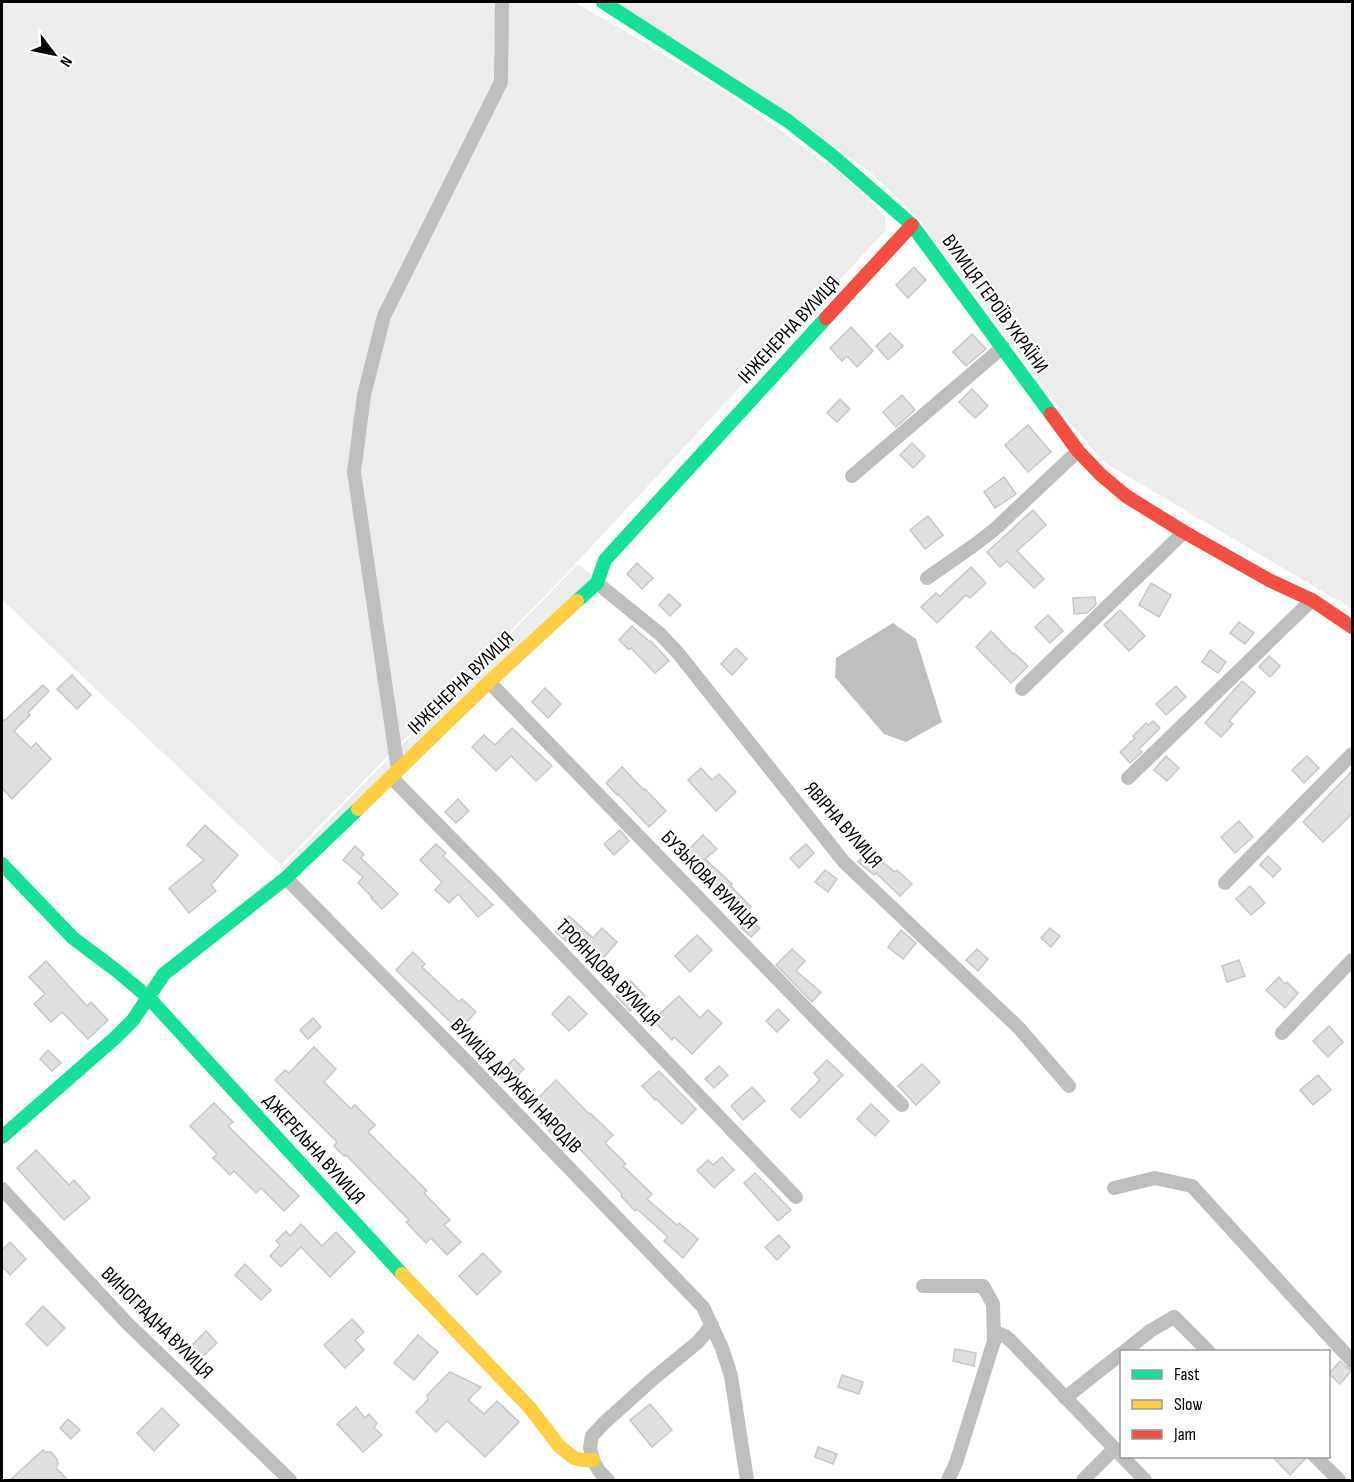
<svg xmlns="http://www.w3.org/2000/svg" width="1354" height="1482" font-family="'Sofia Sans Condensed',sans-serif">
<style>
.green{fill:#ececec}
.water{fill:#bfbfbf}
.building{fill:#dfdfdf;stroke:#c7c7c7;stroke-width:1.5}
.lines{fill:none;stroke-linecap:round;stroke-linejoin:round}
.street{stroke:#bebebe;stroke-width:14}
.fast{stroke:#16e098;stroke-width:14}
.slow{stroke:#ffcf43;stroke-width:14}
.jam{stroke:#f24e42;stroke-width:14}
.labels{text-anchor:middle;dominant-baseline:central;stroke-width:4.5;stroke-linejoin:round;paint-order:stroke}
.street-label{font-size:20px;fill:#000;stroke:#fff}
</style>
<rect width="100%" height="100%" fill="#fff"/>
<g class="green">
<polygon points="2,2 574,2 637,38 735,98 841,174 885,216 886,230 553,588 281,865 2,600"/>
<polygon points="608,2 1352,2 1352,609 1102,461 1072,425 918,218 872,174 795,117"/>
<polygon points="578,564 595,578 290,873 283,867"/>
</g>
<polygon class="water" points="893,623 916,639 942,722 906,742 884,734 835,677 836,658"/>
<g class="building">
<polygon points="914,267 926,280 908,298 896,285"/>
<polygon points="851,327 873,351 857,367 847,356 842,361 830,348"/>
<polygon points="890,333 903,346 888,360 876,346"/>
<polygon points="972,334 986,349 966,366 953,352"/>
<polygon points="972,389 988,406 975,418 959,402"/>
<polygon points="902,395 915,410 896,427 883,412"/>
<polygon points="840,399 850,409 837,422 827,413"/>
<polygon points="1028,425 1051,452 1028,472 1005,445"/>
<polygon points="912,443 925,456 913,468 900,455"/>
<polygon points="1004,477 1016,494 995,508 984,492"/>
<polygon points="1033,510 1046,525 1017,551 1044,579 1034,588 1007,561 1000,567 987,552"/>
<polygon points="928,516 943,535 925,549 910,530"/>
<polygon points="637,563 653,578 642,589 627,574"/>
<polygon points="971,567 986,583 970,598 966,595 937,623 921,607 936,593 940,596"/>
<polygon points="1151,583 1171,595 1159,617 1139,605"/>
<polygon points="669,594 681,605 670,616 659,605"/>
<polygon points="1095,597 1096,605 1087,613 1074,614 1073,598"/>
<polygon points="1120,610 1145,636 1129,651 1104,625"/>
<polygon points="1048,615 1063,631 1050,643 1035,627"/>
<polygon points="1239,622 1254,633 1245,644 1230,633"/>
<polygon points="632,626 650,642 651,641 669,661 655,673 631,648 629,650 619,640"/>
<polygon points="991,631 1013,654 1014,653 1028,666 1011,683 976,647"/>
<polygon points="736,648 747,659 732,675 721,664"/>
<polygon points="1210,650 1226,662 1218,673 1202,662"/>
<polygon points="1269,656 1280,666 1270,677 1259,667"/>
<polygon points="72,675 91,695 77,709 57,689"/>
<polygon points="1242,681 1255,692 1229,721 1233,724 1221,737 1205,723"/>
<polygon points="43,685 49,691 28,713 30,715 14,731 31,748 36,743 51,759 12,799 2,788 2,718 4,721"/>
<polygon points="1176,686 1186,697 1166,715 1156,704"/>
<polygon points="545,688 561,704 548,718 532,702"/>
<polygon points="1153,721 1160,728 1139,749 1142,752 1130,763 1120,752 1135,738 1133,736 1146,723 1148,725"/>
<polygon points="512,728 552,766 536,781 511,756 496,771 472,747 484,735 495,745"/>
<polygon points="1166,756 1179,768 1167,781 1154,770"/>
<polygon points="1307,756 1319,768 1304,783 1292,770"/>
<polygon points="622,767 644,790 645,789 666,811 649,827 618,794 617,795 606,783"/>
<polygon points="701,768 712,780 719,774 736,792 716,811 688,780"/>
<polygon points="1353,770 1353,813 1323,842 1303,822"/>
<polygon points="458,799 469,811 456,823 445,812"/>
<polygon points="1239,821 1253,837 1235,853 1221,837"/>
<polygon points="205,825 238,855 211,885 216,891 189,913 169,888 204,860 187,845"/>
<polygon points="620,830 629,841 614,855 604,844"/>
<polygon points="703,835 717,849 705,859 732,884 731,886 751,907 740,918 729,907 731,906 681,857"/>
<polygon points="436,844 446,853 443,856 493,905 478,917 458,894 449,903 435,890 442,882 420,860"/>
<polygon points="806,844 814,853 799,868 790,858"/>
<polygon points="355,846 364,854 361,858 398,894 382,909 371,898 372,897 358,883 363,877 343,860"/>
<polygon points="868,850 895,872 897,870 912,884 900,896 876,873 874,875 858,862"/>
<polygon points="1268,856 1281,869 1273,877 1260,865"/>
<polygon points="825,870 837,879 828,892 815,882"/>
<polygon points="1250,886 1265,903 1251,915 1236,899"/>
<polygon points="569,916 593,938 602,928 617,942 599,963 570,937 566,941 555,932"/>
<polygon points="749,918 760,928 751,937 741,928"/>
<polygon points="1050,928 1060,936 1051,947 1041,938"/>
<polygon points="901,930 916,943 903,959 888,947"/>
<polygon points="697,935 712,950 690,972 675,956"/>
<polygon points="792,949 805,961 796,971 821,992 812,1002 776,965"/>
<polygon points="977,949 988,959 978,971 966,960"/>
<polygon points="413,952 425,964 422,967 459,1002 462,999 476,1012 459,1030 396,970"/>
<polygon points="1239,960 1245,976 1227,982 1222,966"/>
<polygon points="46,961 87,1006 91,1002 108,1020 88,1039 62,1012 51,1022 34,1004 45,994 29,977"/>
<polygon points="1279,977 1285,984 1287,982 1298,993 1285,1008 1266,990"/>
<polygon points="631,981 645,996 630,1011 616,996"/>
<polygon points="569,996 587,1014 569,1031 552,1014"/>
<polygon points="679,996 700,1018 708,1010 722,1023 692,1054 674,1037 672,1040 653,1020"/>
<polygon points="778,1009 789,1020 777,1032 766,1021"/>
<polygon points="313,1018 321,1027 308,1039 300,1030"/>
<polygon points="1329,1026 1343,1042 1328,1057 1313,1041"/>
<polygon points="314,1047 336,1069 324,1082 351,1109 355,1105 375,1125 368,1132 427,1191 424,1193 450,1220 444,1225 461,1242 447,1255 431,1238 426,1243 406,1222 409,1220 346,1155 344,1156 334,1146 337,1142 275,1080 285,1070 289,1073"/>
<polygon points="48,1050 61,1063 52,1071 40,1059"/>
<polygon points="514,1059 524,1069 507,1085 498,1074"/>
<polygon points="827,1060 843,1075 800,1118 791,1109 820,1080 814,1073"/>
<polygon points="922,1064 940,1082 916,1105 898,1086"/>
<polygon points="719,1066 728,1075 714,1088 705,1079"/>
<polygon points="659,1071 696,1109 682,1124 656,1099 655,1100 642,1086"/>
<polygon points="1318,1075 1331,1090 1313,1105 1300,1090"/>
<polygon points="556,1080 589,1114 590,1113 613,1135 605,1143 626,1164 623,1166 652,1194 647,1199 677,1225 679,1223 698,1239 683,1258 664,1241 668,1237 637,1209 635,1211 621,1196 622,1194 562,1130 555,1137 539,1120 545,1115 533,1103"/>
<polygon points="752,1087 765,1101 743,1120 731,1106"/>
<polygon points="214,1103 233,1122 228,1126 299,1196 284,1211 261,1188 256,1193 234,1171 230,1175 213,1158 217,1154 190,1126"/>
<polygon points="871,1104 889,1121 875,1136 857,1119"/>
<polygon points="36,1150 69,1185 74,1180 90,1198 64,1220 17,1168"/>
<polygon points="722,1157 734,1170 714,1188 697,1170 708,1160 713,1165"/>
<polygon points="755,1173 791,1210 778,1221 744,1183"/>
<polygon points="301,1224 322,1246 336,1232 355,1252 330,1277 301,1247 281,1267 270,1256 280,1245 276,1241 286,1231 290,1236"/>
<polygon points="779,1235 790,1247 777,1260 765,1247"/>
<polygon points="10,1242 26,1259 10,1275 2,1266 2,1250"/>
<polygon points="483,1253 501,1272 477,1295 459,1276"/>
<polygon points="245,1264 271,1290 261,1300 235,1275"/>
<polygon points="43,1306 65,1328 47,1346 26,1324"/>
<polygon points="352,1319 364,1332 355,1340 364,1350 345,1368 324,1345"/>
<polygon points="206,1331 217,1343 199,1360 188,1349"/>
<polygon points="418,1335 438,1352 414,1380 394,1363"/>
<polygon points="955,1349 976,1353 974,1366 953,1361"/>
<polygon points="1340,1361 1346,1367 1352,1370 1340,1384 1329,1374"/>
<polygon points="450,1372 481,1387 468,1400 484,1414 497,1401 519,1422 485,1457 447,1421 436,1432 416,1412 428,1400 427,1395"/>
<polygon points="842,1375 863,1382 859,1394 838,1387"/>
<polygon points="650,1404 672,1430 652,1447 630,1420"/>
<polygon points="356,1407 365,1418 369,1414 377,1423 374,1428 382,1435 363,1452 337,1424"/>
<polygon points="162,1408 179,1425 154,1451 137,1433"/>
<polygon points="68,1419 80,1430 71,1439 60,1428"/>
<polygon points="818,1447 837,1454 833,1464 815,1457"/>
<polygon points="43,1450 46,1452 51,1452 57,1459 58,1464 56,1468 68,1480 10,1480"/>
<polygon points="1272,1456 1306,1456 1306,1458 1290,1475"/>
</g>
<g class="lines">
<g class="street">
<polyline points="852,476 1003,347"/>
<polyline points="927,578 973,546 994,530 1078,451"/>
<polyline points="597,583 660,634 678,653 844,862 1019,1028 1069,1086"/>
<polyline points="489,682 824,1027 902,1105"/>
<polyline points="1022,689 1184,532"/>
<polyline points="398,770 354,472 364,395 384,316 501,82 502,2"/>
<polyline points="391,777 501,889 796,1197"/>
<polyline points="1128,778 1312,600"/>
<polyline points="286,878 465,1060 703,1307 722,1348 731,1376 747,1480"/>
<polyline points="1225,883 1352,754"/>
<polyline points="1282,1033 1352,960"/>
<polyline points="1114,1188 1155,1178 1192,1186 1329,1336 1352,1361"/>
<polyline points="2,1189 127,1323 290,1480"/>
<polyline points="923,1286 983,1286 993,1304 994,1341"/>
<polyline points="1124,1352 1150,1331 1174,1317 1209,1352"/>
<polyline points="1065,1398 1122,1353"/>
<polyline points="1315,1456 1339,1480"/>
<polyline points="608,1480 599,1471 593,1460 590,1448 592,1436 604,1423 654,1378 698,1342 712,1325"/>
<polyline points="948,1480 956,1463 994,1341 1000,1334 1005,1336 1011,1341 1145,1480"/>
<polyline points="1083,1480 1114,1449"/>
</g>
<g class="fast">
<polyline points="603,2 788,121 834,157 912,225 1051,414"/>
<polyline points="577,601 597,583 605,560 826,318"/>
<polyline points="2,864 73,938 117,971 149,998 402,1274"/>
<polyline points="2,1137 115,1038 133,1020 164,974 286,878 358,809"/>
</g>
<g class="slow">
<polyline points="358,809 489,682 577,601"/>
<polyline points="402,1274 530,1408 559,1446 574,1458 583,1460 593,1460"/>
</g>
<g class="jam">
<polyline points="826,318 912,225"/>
<polyline points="1051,414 1078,451 1101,475 1126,496 1184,532 1269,580 1312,600 1352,627"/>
</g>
</g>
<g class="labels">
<g class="street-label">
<text transform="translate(995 304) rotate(54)">ВУЛИЦЯ ГЕРОЇВ УКРАЇНИ</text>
<text transform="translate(789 330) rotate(-47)">ІНЖЕНЕРНА ВУЛИЦЯ</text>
<text transform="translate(461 683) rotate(-44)">ІНЖЕНЕРНА ВУЛИЦЯ</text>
<text transform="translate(843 825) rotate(49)">ЯВІРНА ВУЛИЦЯ</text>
<text transform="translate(709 880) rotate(46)">БУЗЬКОВА ВУЛИЦЯ</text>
<text transform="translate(608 973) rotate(46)">ТРОЯНДОВА ВУЛИЦЯ</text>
<text transform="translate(516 1086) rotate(46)">ВУЛИЦЯ ДРУЖБИ НАРОДІВ</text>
<text transform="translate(314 1149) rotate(48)">ДЖЕРЕЛЬНА ВУЛИЦЯ</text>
<text transform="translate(157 1323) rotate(45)">ВИНОГРАДНА ВУЛИЦЯ</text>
</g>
</g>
<rect width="1354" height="1482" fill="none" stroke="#000000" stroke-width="6"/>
<rect x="1120" y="1350" width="210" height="108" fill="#ffffff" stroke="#999999" stroke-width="1.5"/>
<rect x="1132" y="1370" width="30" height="9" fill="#16e098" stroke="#999999" stroke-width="1.5"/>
<text x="1174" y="1380" font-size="18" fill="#000000">Fast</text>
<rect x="1132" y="1400" width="30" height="9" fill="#ffcf43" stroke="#999999" stroke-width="1.5"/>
<text x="1174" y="1410" font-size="18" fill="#000000">Slow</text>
<rect x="1132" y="1430" width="30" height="9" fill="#f24e42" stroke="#999999" stroke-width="1.5"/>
<text x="1174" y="1440" font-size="18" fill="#000000">Jam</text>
<g transform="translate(54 54) rotate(122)" stroke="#ffffff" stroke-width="4.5" paint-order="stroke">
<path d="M0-4.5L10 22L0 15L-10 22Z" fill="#000000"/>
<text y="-9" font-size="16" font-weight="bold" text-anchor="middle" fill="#000000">N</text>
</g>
</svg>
